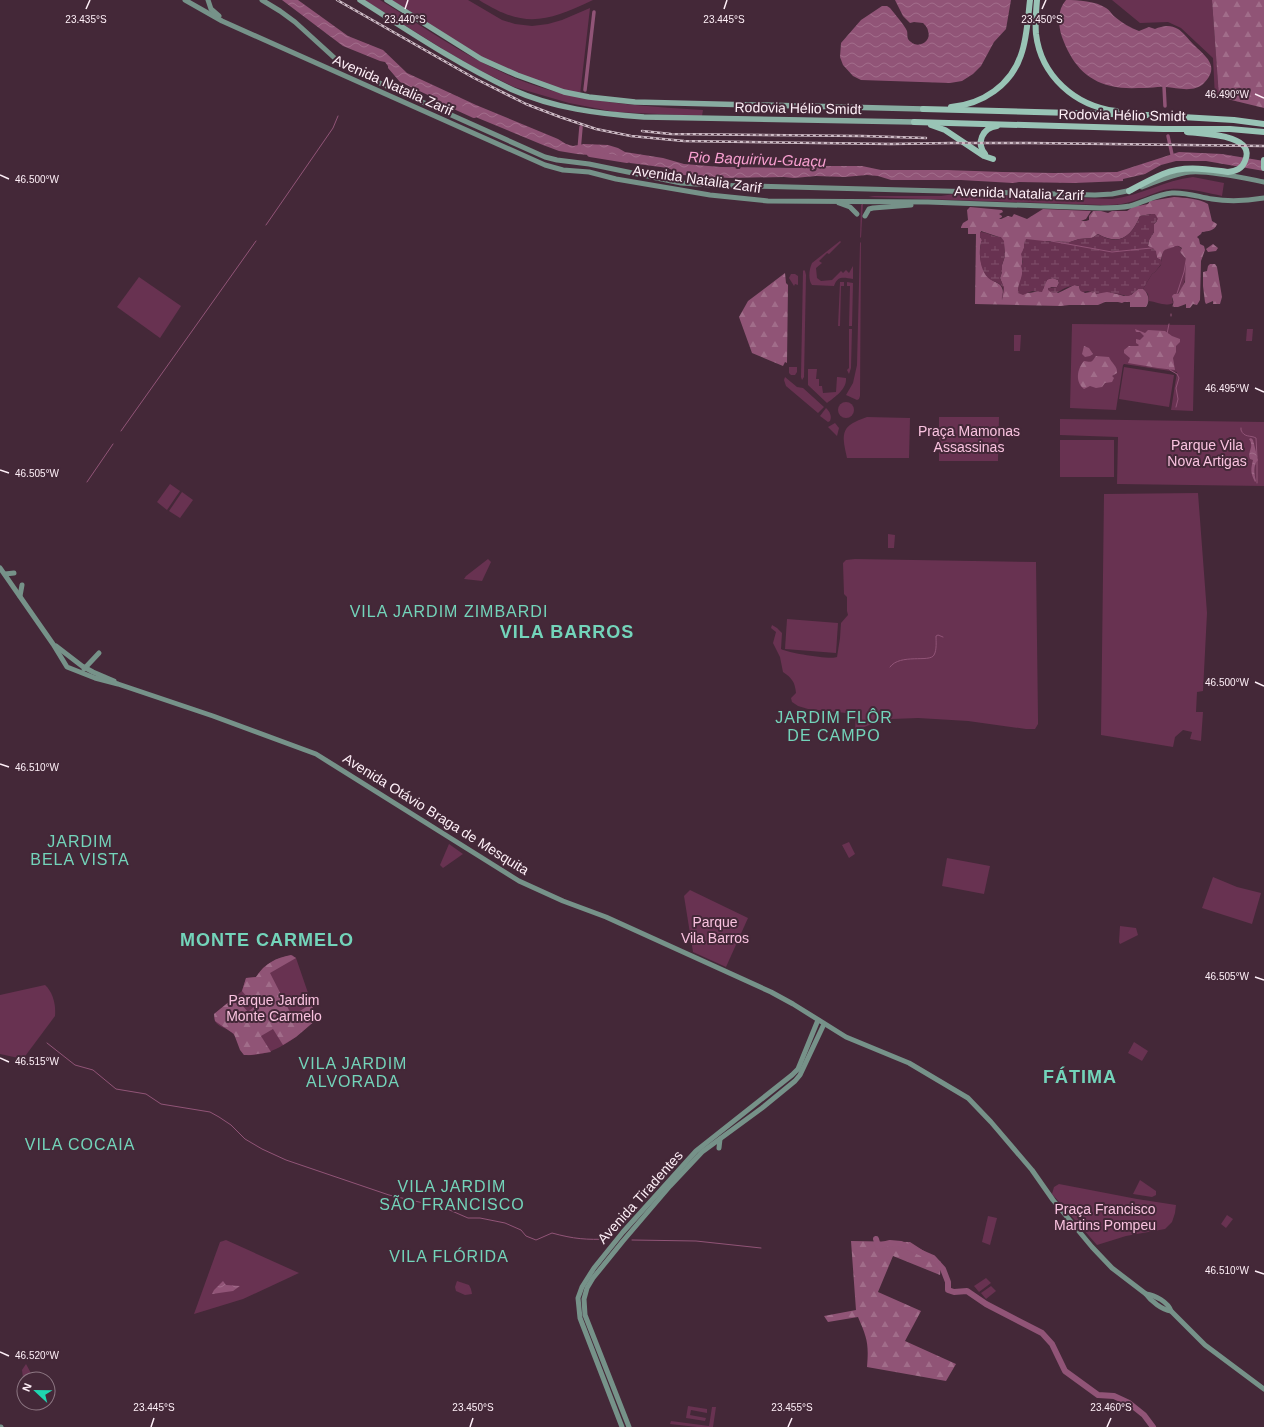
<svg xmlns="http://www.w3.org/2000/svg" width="1264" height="1427" font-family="Arial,sans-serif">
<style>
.green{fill:#683251}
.forest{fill:url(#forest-firs);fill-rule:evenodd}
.wetland{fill:url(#wetland-marsh)}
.water{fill:url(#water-waves)}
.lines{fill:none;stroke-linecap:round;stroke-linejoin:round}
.stream{stroke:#915477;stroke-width:1}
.canal{stroke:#915477;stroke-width:3.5}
.river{stroke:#915477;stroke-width:6}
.secondary{stroke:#769289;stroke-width:5}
.primary{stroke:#88aca1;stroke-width:5.5}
.motorway{stroke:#99c4b6;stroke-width:6}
.rail-casing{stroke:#cebcc6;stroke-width:2.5}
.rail{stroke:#442838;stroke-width:1;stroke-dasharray:3;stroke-linecap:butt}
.ticks{fill:none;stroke:#feeff7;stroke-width:1.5}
.labels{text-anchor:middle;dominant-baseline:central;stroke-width:4;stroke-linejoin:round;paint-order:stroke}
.street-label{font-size:14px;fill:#feeff7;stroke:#442838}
.park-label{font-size:14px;fill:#f9c2df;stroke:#442838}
.water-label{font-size:15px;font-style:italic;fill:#f9a0d1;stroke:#442838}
.quarter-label{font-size:16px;letter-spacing:1px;fill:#73d4ba;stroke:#442838}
.district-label{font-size:18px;font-weight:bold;letter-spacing:1px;fill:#73d4ba;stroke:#442838}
.ticks-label{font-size:10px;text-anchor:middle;fill:#feeff7;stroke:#442838;stroke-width:4;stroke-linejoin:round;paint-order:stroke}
</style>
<defs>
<pattern id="forest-firs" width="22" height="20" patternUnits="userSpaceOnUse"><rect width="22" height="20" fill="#905476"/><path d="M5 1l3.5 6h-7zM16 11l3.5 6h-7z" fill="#a16d8a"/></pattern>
<pattern id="wetland-marsh" width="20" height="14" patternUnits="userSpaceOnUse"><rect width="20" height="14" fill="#683251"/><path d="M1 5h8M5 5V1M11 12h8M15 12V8" fill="none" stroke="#7f506b"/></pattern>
<pattern id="water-waves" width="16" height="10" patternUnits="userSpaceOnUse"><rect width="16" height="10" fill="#915477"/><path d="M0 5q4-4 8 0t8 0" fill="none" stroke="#a26d8b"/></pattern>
</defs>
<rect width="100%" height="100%" fill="#442838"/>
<g class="green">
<path d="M364,0H380C425,28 469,59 517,79C577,103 640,106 703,110L702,116L615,112L569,103L514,87L477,69L446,51Z"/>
<polygon points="391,0 468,0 502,20 515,24 532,26 548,24 562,20 590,8 580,95 564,92 481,59"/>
<path d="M479,0H593C546,22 525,29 479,0Z"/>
<polygon points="1112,0 1212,0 1219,97 1215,98 1213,58 1181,28 1168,22 1140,23"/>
<path d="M1193,177L1224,183L1222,196C1205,192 1181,186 1164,190C1151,194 1139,200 1126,203C1118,205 1110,205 1102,205L868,197L874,196H941L954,194L1112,199C1140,196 1165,180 1193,177Z"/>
<polygon points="862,204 863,204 861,238 860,237 861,205"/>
<path d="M840,241L841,242L829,254L827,253L819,261L822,263L816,268L817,278L821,281L832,280L841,271L843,273L846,270L849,273L853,266V279C844,278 838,275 834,286L812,285C808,280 809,269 812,263Z"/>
<polygon points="861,242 860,396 859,399 857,400 846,395 853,383 857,365 860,243"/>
<path d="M1177,245L1182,249L1180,252L1186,259C1187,274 1186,290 1172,298L1173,303C1165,307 1157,302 1149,301L1148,294L1143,289L1152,274L1155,272L1161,265L1162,253L1167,248Z"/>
<polygon points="804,270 805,271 806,275 804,377 802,380 801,377 803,271"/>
<polygon points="791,274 795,274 798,276 798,285 795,284 794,286 789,278"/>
<polygon points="139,277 181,306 160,338 117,307"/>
<polygon points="840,282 844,282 844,286 841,286 840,326 838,326"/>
<polygon points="847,282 853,283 852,326 849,326 850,286 847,286"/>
<polygon points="1072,324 1195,325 1193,411 1171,410 1177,372 1124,364 1123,365 1116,410 1070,408"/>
<polygon points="849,329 852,329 851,368 849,374 847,370 849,368"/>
<polygon points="1247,329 1253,329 1252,341 1246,341"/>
<polygon points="1014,335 1021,335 1020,351 1014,351"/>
<polygon points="789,367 797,367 797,372 795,375 791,375 789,373"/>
<polygon points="1124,367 1174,375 1169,407 1119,399"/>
<path d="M808,369H817L816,379H819V386H822L823,393L836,392L837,377H838L846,378C847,389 835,397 827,403L808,385Z"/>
<polygon points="785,377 797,387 803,388 824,407 818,413 786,386 784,380"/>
<circle cx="846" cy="410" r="8"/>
<path d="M826,408C830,412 832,416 830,421L828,422L820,416Z"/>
<path d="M867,417L910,418L909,458H847C841,432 841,426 867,417Z"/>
<polygon points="939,417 999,417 998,461 939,461"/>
<polygon points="1060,419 1264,422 1264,486 1117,484 1118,437 1060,435"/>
<polygon points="835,423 839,428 837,436 828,427"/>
<rect x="1060" y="440" width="54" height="37"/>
<polygon points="170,484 180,491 167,510 157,502"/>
<polygon points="182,492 193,500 180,518 169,511"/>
<polygon points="1198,493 1207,613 1203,691 1197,692 1196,712 1203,712 1201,741 1190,739 1192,732 1183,730 1175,737 1173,747 1101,735 1104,494"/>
<polygon points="888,534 895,535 894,548 888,548"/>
<polygon points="488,559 491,562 482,581 464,579 466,576"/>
<path d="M855,559L1036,562L1038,719V724L1035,729H1026L968,721L918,718L892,719L874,723L855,731L856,714L808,709L798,706L792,702L791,698L796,693C795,682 792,678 783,672L780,657L773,643L776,632L771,628L772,625L777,628L782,633L781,649C788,653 831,660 837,657L840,638L841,623L848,615L847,611V597L844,594L843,563L846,560Z"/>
<polygon points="787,619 838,623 836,653 785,649"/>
<polygon points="849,842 855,854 849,858 842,845"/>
<polygon points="449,844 463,854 443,868 440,865"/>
<polygon points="947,858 990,866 984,894 942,886"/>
<polygon points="1213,877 1237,887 1261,893 1252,924 1202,908"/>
<polygon points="690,890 748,918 726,967 693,952 684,896"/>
<polygon points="1120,926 1136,928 1138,935 1120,944 1119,942"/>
<path d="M292,955L296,958L317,1019C295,1038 275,1057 244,1055C239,1049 239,1042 234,1035C228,1026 213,1029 214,1014L242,991L246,978L256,977C265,963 276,958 292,955Z"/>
<path d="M45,985C53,992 56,1005 55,1016L23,1059L0,1054V995Z"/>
<polygon points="1134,1042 1148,1051 1142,1061 1128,1053"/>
<polygon points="1140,1180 1156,1191 1156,1195 1152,1197 1133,1194"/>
<polygon points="1059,1184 1137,1199 1176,1205 1175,1213 1172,1222 1165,1229 1126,1236 1097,1245 1052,1194 1054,1187"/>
<polygon points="1227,1215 1233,1219 1226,1228 1221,1224"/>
<polygon points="988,1216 997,1218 990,1245 982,1242"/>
<polygon points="226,1240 299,1273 243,1299 194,1314 220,1242"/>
<polygon points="986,1278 991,1283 979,1292 974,1286"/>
<polygon points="457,1281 469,1285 471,1289 472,1294 465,1295 456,1291 455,1287"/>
<polygon points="991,1286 996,1291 986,1299 981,1293"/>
<polygon points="26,1364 32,1375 41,1379 23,1378 22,1370"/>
<polygon points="688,1406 707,1409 707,1413 691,1410 690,1415 706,1418 705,1421 686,1418"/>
<polygon points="712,1407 716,1407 713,1427 697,1427 670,1424 671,1421 709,1426"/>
</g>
<g class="forest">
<polygon points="1212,0 1264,0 1264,108 1219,97"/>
<path d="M1174,197C1185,198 1198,198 1208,204L1212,221L1217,224C1215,231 1208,231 1202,232L1201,234L1197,237L1199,239L1200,244L1204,246L1205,250L1201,261L1200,300L1197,305L1193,304L1190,308H1186V304L1178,307H1174L1173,306L1174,304L1172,296L1174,294H1178L1185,282L1186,259L1180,252L1182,248L1177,245C1169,251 1163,245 1161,260L1157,258L1156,254L1148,246L1149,240L1154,232V224L1157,221L1151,214L1140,216C1131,237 1120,246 1098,234L1092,238L1079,239L1070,242L1041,241L1024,248C1021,257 1023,267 1022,276C1022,282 1018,286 1018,292C1027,294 1036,293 1044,288V284L1048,279L1053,278L1058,280L1059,283L1057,287H1050L1058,293C1064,290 1069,288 1074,285L1079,286L1080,290L1085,293L1096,291V294L1106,291L1124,296L1131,295L1138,289H1143C1149,294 1150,301 1146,307H1130V302H1124L1122,303L1118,302H1105L1098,305H1069L1061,306L975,304L976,234H968V228H961V227L963,223L968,220L967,210L970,207L1002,210L1003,212L999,214L1002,216V217L999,219H1001L1008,216L1012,217L1014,214L1027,219L1043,209L1091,211L1086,219L1081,221H1086L1089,220V216L1093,211H1101L1108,213L1112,211H1127L1133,207L1148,204L1150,201ZM981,231L999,237L1004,245L1005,256L1002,265V272L1000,278L1004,288L1002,300C1002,296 1004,292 1002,288C1000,283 996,283 992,280C981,273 977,252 982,240L980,237Z"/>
<polygon points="1213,244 1218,248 1216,251 1208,252 1206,249"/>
<polygon points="1210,264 1215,264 1217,267 1222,297 1220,304 1213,304 1213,301 1206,304 1205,302 1203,286 1203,272 1207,271 1208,266"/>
<polygon points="785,273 786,283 788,285 787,363 785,362 783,366 752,353 739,317 748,301"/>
<polygon points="1135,329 1145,333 1148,330 1165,331 1172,336 1180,339 1180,342 1176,346 1176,352 1173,358 1175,370 1158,368 1128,363 1130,358 1124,353 1124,350 1129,346 1138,346 1139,345 1136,343 1136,339 1140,340 1144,336 1140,332 1136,332"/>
<polygon points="1084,346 1089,348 1093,354 1090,356 1085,357 1082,354"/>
<path d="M1096,356L1109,357C1111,363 1118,366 1117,373L1112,376L1114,378L1112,382L1105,383L1102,387L1096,388L1090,386L1084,389C1075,382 1077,369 1084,361C1093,363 1092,361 1096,356Z"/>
<path d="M291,955L296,958L270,973L292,1016L311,1004L317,1019L296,1037L283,1045L273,1029L261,1036L271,1052L251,1055H244L240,1050L234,1034L215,1021L214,1014L235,997L248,1012L255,1006L242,991L246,978L256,977C265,963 276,958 291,955Z"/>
<path d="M851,1241L910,1242L941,1262L940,1275L893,1256L878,1292L921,1311L905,1341L956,1364L946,1381L867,1367C869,1343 867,1338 858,1317L828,1322L824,1316L856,1310Z"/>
</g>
<g class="wetland">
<path d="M1152,214H1155L1158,219L1154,224V232L1149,240L1148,246L1153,248L1156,251L1157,258L1161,260L1162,263L1155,272L1152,274L1143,289H1138L1131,295L1128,296L1107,292L1096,294L1095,291L1093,293L1088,291L1082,292L1080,290L1079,286L1075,285C1071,287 1069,286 1065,288C1059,291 1055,296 1048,290V288L1057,287L1059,283L1058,280L1052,278L1047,280L1042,292L1032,291L1023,295L1018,293C1017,283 1025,276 1021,266L1023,262L1021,254L1024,248V243L1026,239L1053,242H1070L1079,239L1092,238L1098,234C1119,247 1132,236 1140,216Z"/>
<path d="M980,232C987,232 993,237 1001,237L1004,241L1005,256L1002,265V272L1000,278L1004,288L1002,300C1001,297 1004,293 1003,288C1001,283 995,282 991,280C979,273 978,250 982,240L980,237Z"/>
</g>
<g class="water">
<polygon points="282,0 298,0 348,36 383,50 407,73 476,105 558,139 566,144 573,146 584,144 608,145 618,148 625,152 663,158 684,164 721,167 796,168 816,166 862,166 881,170 947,170 1002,172 1054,173 1117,172 1179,152 1222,154 1264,161 1264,171 1206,161 1176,161 1161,165 1145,174 1123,179 1123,181 1074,183 1019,182 1013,183 961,180 891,180 878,176 867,175 844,177 816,176 794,178 784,177 730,178 683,175 668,168 630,163 626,160 613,157 577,154 559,151 543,145 473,116 400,82 388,68 388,66 385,62 380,61 343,46"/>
<path d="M895,0H1011L1006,29L994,42L981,66L973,74L962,81L950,83L861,80L853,76L843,65L840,57L841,43L861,20L882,6H887L890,8C894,13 905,26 907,31C908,35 906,39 911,42C919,49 932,41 928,31C928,28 925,25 923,23L914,22L910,23L903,16Z"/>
<path d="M1066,0C1078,0 1096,1 1106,8C1110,10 1112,15 1115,17C1122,23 1131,28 1139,31L1149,27L1155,29C1162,26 1170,24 1178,29C1183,32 1188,39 1193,44C1205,56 1221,66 1204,83C1195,93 1177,88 1166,87C1159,86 1152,88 1145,88C1134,88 1122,89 1111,86C1085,80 1071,62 1062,37C1058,25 1057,10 1066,0Z"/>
<path d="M1251,438L1253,440L1258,460C1253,465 1254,474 1256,481L1255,482C1250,472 1251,469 1253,460L1250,459C1247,451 1255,447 1249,439Z"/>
<polygon points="223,1281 226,1285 240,1286 233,1291 212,1294 214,1290"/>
</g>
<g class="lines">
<g class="stream">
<polyline points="266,225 333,128 338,116"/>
<polyline points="1051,241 1112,252 1190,244"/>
<polyline points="1173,306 1184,272 1187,255 1196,224 1200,202"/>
<polyline points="1171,316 1171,314"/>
<polyline points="1169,324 1166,339 1169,350 1168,365 1170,370 1177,374 1179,378 1176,388 1178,399 1176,407"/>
<path d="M1241,428V430C1244,438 1251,435 1256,438L1257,457"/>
<polyline points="121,431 256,241"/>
<polyline points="87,482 113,444"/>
<polyline points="1257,483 1257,460"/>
<path d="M890,667C900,653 930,663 934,655C937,650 936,641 936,636L938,635L943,637"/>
<path d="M47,1043L75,1065L93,1070L116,1089L146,1094L161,1104L210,1112L219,1117L231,1125L245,1139L262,1149L286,1160L389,1195L445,1208L468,1218H480L505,1223L521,1230L526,1236L536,1240L552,1233C574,1239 586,1240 609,1239"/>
<polyline points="632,1240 696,1241 761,1248"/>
</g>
<g class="canal">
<polyline points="1164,86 1165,106"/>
<polyline points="585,90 594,12"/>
<polyline points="1168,136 1173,159"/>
<polyline points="579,150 581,127"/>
</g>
<g class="river">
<polyline points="439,99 474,115"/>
<polyline points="590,154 627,160"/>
<polyline points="876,1239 878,1246 890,1243 901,1244 933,1258 943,1269 948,1282 948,1290 954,1292 967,1291 986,1304 1042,1333 1052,1344 1065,1371 1098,1395 1114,1396 1129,1403 1144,1415 1153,1427"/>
</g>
<g class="secondary">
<path d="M185,0L222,21L545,165L563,170L589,172L616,179L710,195L768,201L928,202L1100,208C1110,208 1120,208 1130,206C1144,202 1158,194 1172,193C1186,192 1199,197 1212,199C1230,202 1246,201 1264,198"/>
<polyline points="208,0 211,9 219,16"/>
<polyline points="262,0 280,11 295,22 339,62 355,72 545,157 557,160 589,164 681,183 711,185 1095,195 1112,194 1132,190"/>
<path d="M1142,187C1157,181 1173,174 1190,172C1209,170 1244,178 1264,182"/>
<polyline points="839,203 850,207 857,214"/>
<polyline points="865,216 869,209 873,208 911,205"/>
<path d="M0,568L53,644L67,667L95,678L118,684L213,716L316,754L519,881L563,901L606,917L771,992L793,1004L846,1037L909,1063L968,1098L991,1122L1032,1170L1053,1200L1092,1247L1112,1268L1146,1294C1151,1301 1162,1310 1171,1311"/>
<polyline points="5,574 14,573"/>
<polyline points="20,596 22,585"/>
<polyline points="56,646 82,666 93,672 114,681"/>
<polyline points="84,669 99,653"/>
<polyline points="719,1148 720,1139"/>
<path d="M1146,1294C1155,1295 1168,1302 1171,1311L1205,1345L1264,1389"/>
<polyline points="0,1427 1,1427"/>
<polyline points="622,1427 580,1318 578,1298 582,1287 594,1268 623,1232 696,1151 792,1075 798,1069 818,1020"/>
<polyline points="629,1427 585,1315 584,1299 587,1288 593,1278 623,1241 670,1186 702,1152 762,1108 795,1081 800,1075 824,1024"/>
</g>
<g class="primary">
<path d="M360,0C410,32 459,65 513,90C553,108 599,114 644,117L914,122"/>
<polyline points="387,0 481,59 517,75 564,92 589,97 635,102 923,109"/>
</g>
<g class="motorway">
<path d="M1037,0C1036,11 1035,23 1036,34C1041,76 1075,106 1116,111"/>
<path d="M951,107C983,104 1011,85 1021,55C1027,39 1028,17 1030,0"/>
<polyline points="923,109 1147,115 1234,120 1264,124"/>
<polyline points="914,122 1163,129 1230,129 1264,132"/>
<polyline points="931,125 945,130 984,156 993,159"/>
<path d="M985,154C976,143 982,128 997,126"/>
<polyline points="1264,160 1264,168"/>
<path d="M1129,191C1140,185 1151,179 1163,174C1184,165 1206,169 1228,172C1236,171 1242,169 1245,161C1257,134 1202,134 1187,132"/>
</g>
<defs>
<g id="rail">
<polyline points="337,0 474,78 526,104 560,117 596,129 631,136 684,141 891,144 952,143 1031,143 1264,146"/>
<polyline points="642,131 671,134 862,136 926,138"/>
</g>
</defs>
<use href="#rail" class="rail-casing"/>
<use href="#rail" class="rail"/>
</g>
<path class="ticks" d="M86,9L90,0M405,9L408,0M724,9L727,0M1042,9L1046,0M1255,94L1264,98M0,175L9,179M1255,388L1264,392M0,470L9,473M1255,682L1264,686M0,764L9,767M1255,977L1264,980M0,1058L9,1062M1255,1271L1264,1274M0,1352L9,1356M151,1427L154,1418M470,1427L473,1418M788,1427L792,1418M1107,1427L1111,1418"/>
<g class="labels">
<g class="street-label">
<text transform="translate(393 85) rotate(24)">Avenida Natalia Zarif</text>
<text transform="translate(798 108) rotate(1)">Rodovia Hélio Smidt</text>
<text transform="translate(1122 115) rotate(1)">Rodovia Hélio Smidt</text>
<text transform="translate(697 179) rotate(8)">Avenida Natalia Zarif</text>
<text transform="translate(1019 193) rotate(2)">Avenida Natalia Zarif</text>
<text transform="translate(436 814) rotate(32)">Avenida Otávio Braga de Mesquita</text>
<text transform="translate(640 1197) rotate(-48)">Avenida Tiradentes</text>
</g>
<g class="park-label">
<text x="969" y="431">Praça Mamonas<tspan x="969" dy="16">Assassinas</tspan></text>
<text x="1207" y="445">Parque Vila<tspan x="1207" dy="16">Nova Artigas</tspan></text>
<text x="715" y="922">Parque<tspan x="715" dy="16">Vila Barros</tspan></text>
<text x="274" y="1000">Parque Jardim<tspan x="274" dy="16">Monte Carmelo</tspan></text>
<text x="1105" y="1209">Praça Francisco<tspan x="1105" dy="16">Martins Pompeu</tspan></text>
</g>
<g class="water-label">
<text transform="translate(757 159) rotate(2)">Rio Baquirivu-Guaçu</text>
</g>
<g class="quarter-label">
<text x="449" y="611">VILA JARDIM ZIMBARDI</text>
<text x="834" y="717">JARDIM FLÔR<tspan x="834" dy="18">DE CAMPO</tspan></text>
<text x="80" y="841">JARDIM<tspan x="80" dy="18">BELA VISTA</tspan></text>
<text x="353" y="1063">VILA JARDIM<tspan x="353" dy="18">ALVORADA</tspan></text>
<text x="80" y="1144">VILA COCAIA</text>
<text x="452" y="1186">VILA JARDIM<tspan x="452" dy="18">SÃO FRANCISCO</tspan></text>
<text x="449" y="1256">VILA FLÓRIDA</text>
</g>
<g class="district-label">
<text x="567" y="632">VILA BARROS</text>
<text x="267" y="940">MONTE CARMELO</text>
<text x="1080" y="1077">FÁTIMA</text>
</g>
</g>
<g class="ticks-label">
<text x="86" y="23">23.435°S</text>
<text x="405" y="23">23.440°S</text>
<text x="724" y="23">23.445°S</text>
<text x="1042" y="23">23.450°S</text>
<text x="1227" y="98">46.490°W</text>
<text x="37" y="183">46.500°W</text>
<text x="1227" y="392">46.495°W</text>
<text x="37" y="477">46.505°W</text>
<text x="1227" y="686">46.500°W</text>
<text x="37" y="771">46.510°W</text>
<text x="1227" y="980">46.505°W</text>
<text x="37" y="1065">46.515°W</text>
<text x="1227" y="1274">46.510°W</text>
<text x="37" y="1359">46.520°W</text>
<text x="154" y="1411">23.445°S</text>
<text x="473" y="1411">23.450°S</text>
<text x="792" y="1411">23.455°S</text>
<text x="1111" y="1411">23.460°S</text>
</g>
<g transform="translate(36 1391) rotate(292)"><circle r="19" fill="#442838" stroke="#8e7884"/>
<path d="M0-3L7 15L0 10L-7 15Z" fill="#1fd5b0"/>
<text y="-6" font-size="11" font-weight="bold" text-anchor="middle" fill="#feeff7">N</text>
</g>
</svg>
